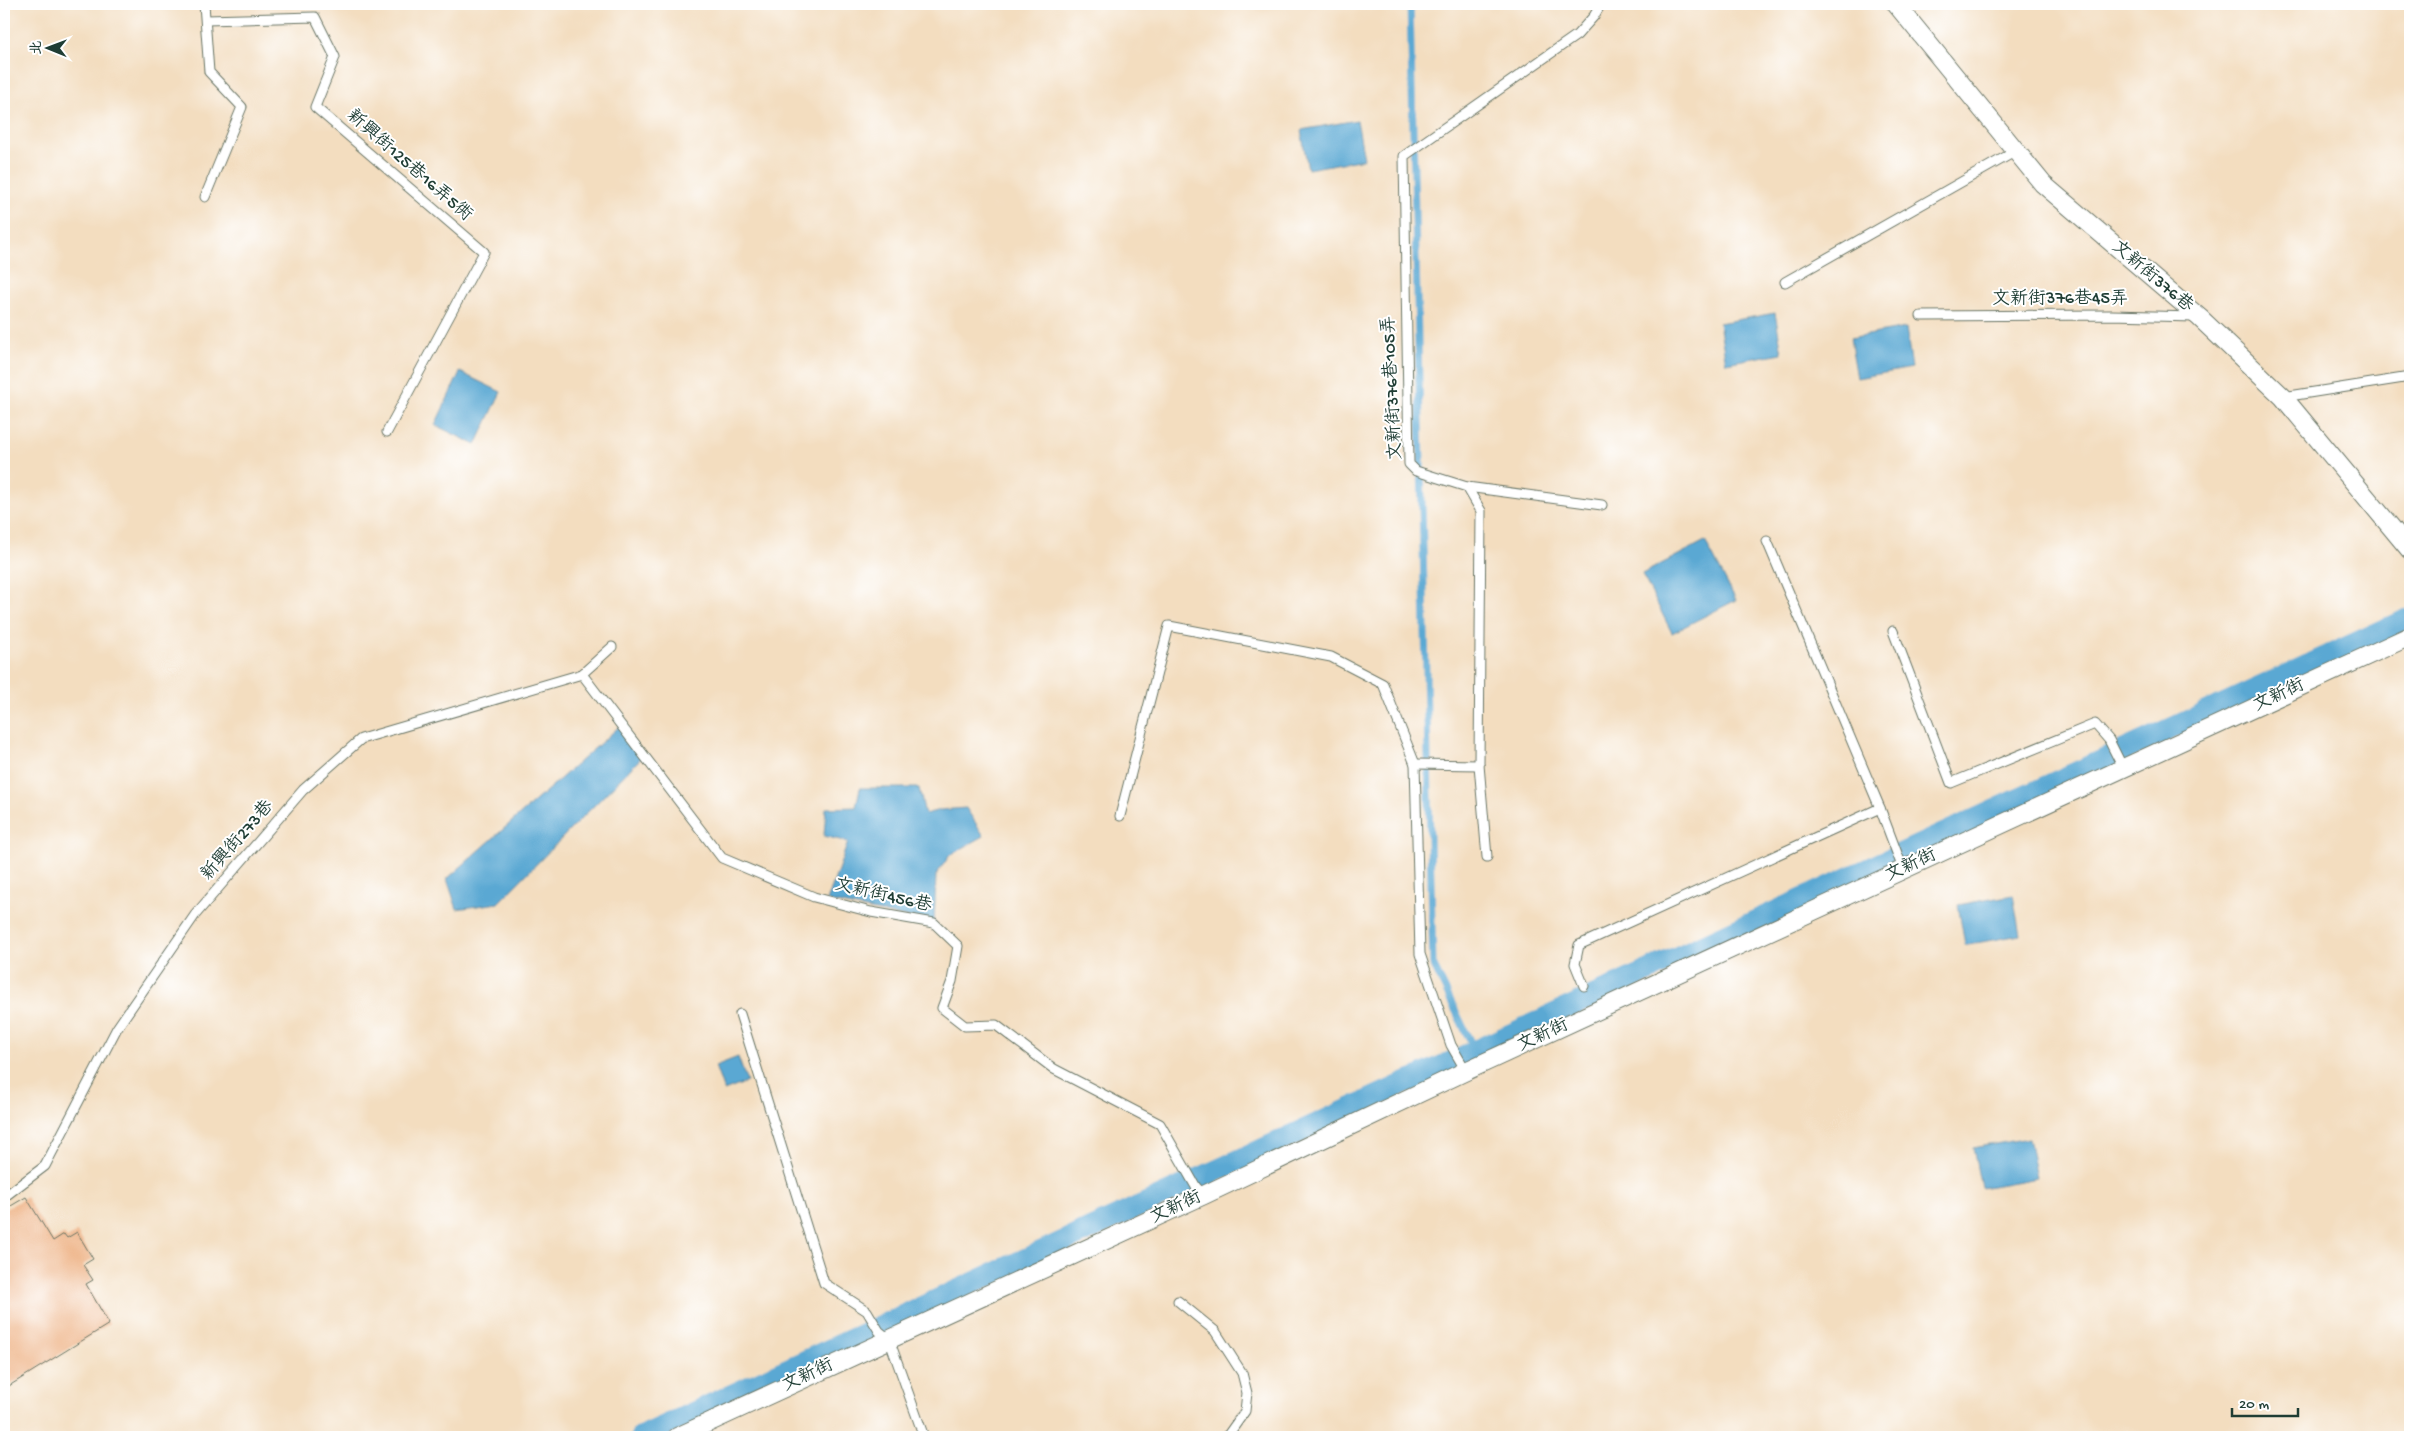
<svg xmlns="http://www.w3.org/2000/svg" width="2414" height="1441" font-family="'Gochi Hand','LXGW WenKai TC',sans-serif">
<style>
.water{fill:#5aa8d3;stroke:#3c7284}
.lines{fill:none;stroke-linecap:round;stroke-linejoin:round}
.stream{stroke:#5aa8d3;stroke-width:7}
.canal{stroke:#5aa8d3;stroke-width:22}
.building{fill:#eeb285}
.lane-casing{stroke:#697565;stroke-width:11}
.street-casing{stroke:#697565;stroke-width:20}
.lane{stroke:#fff;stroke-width:9}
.street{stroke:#fff;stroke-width:18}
.labels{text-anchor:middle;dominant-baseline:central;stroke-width:4;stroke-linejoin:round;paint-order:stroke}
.street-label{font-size:18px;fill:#1f3d34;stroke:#fff}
</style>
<rect width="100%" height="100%" fill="#fff"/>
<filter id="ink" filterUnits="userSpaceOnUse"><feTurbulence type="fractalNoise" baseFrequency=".02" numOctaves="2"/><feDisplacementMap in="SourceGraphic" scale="10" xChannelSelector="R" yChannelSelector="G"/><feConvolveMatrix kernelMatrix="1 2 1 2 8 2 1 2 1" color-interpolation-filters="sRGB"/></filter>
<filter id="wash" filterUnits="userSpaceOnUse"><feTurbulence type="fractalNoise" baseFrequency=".0096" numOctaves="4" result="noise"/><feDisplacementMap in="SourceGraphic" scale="20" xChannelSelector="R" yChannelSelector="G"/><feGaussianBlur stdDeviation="1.12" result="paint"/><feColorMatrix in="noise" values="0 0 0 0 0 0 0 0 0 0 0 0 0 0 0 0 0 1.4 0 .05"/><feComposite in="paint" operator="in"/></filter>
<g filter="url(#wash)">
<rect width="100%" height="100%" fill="#f3ddbf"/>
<g class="water">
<polygon points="1357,120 1364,159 1308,169 1301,130"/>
<polygon points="1775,313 1782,353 1726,363 1719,323"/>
<polygon points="1906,328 1912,368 1857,378 1850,338"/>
<polygon points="460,372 501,392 476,445 435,425"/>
<polygon points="1705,541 1736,600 1672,633 1642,574"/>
<polygon points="621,725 644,755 498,903 457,909 447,879"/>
<polygon points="860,788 919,788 925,814 940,810 966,808 984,836 950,855 936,875 934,923 827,901 848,842 824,836 826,808 856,807"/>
<polygon points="2013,895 2020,935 1965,945 1958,905"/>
<polygon points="738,1057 747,1082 724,1091 715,1066"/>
<polygon points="2029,1138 2037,1178 1981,1188 1973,1148"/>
</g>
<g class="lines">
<polyline class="stream" points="1410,4 1433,964 1475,1051"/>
<polyline class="canal" points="641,1437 2410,618"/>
</g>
<g id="blocks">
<polygon class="building" points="26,1197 53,1241 64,1234 67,1238 77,1232 93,1259 83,1265 93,1280 86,1284 109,1324 4,1389 4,1210"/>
</g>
</g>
<g filter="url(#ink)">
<use href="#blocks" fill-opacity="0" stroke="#697565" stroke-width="1"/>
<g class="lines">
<defs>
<g id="lane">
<polyline points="204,4 209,72 242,107 205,197"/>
<polyline points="206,20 315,17 335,57 315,107 484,252 387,432"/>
<polyline points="1785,282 2016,151"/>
<polyline points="1921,316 2111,315 2195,317"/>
<polyline points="2283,397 2410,377"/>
<polyline points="1467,487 1602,505"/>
<polyline points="1893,631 1951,783 2095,724 2109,740 2123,768"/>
<polyline points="582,674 722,858 814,897 871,912 934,923 958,946 952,981 942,1008 965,1026 996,1025 1054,1069 1160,1124 1196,1187 1204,1195"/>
<polyline points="1415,764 1479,765"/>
<polyline points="1880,808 1903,869"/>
<polyline points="1120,816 1169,626 1331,657 1383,684 1415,764 1420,954 1451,1045 1466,1071"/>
<polyline points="1487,857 1479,765 1481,511 1467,487 1416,471 1409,464 1404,156 1577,35 1594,16 1601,4"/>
<polyline points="1584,986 1575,964 1579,945 1880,808 1767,541"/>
<polyline points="740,1014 824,1283 867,1311 879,1331 889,1339 924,1437"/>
<polyline points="4,1197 45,1166 117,1028 195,915 303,790 361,739 582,674 612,647"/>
<polyline points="1178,1301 1215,1331 1242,1373 1247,1393 1245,1411 1228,1435 1224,1437"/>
</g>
<g id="street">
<polyline points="1896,4 2043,184 2200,318 2283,397 2410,550"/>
<polyline points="677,1437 1204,1195 1466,1071 2410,636"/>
</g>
</defs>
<use href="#lane" class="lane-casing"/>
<use href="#street" class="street-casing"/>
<use href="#lane" class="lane"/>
<use href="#street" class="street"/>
</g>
</g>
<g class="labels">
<g class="street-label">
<text transform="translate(409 166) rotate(41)">新興街125巷16弄5衖</text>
<text transform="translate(2152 277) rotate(40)">文新街376巷</text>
<text x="2060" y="299">文新街376巷45弄</text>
<text transform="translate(1393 388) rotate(-93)">文新街376巷105弄</text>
<text transform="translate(2279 696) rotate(-25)">文新街</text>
<text transform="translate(238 841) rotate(-49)">新興街273巷</text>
<text transform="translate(1911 866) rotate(-25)">文新街</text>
<text transform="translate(883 896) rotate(13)">文新街456巷</text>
<text transform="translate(1543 1036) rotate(-25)">文新街</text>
<text transform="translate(1176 1208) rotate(-25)">文新街</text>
<text transform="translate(808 1376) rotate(-25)">文新街</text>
</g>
</g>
<rect width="2414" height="1441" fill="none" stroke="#fff" stroke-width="20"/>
<g transform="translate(48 48) rotate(271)" stroke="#ffffff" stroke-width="4" paint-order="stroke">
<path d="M0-4L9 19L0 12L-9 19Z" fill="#1f3d34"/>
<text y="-8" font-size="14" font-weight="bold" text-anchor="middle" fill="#1f3d34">北</text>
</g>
<path d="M2232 1408v8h66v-8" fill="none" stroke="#1f3d34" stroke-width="2.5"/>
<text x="2239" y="1408" font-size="15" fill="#1f3d34" stroke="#ffffff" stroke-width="4" paint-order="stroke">20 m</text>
</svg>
